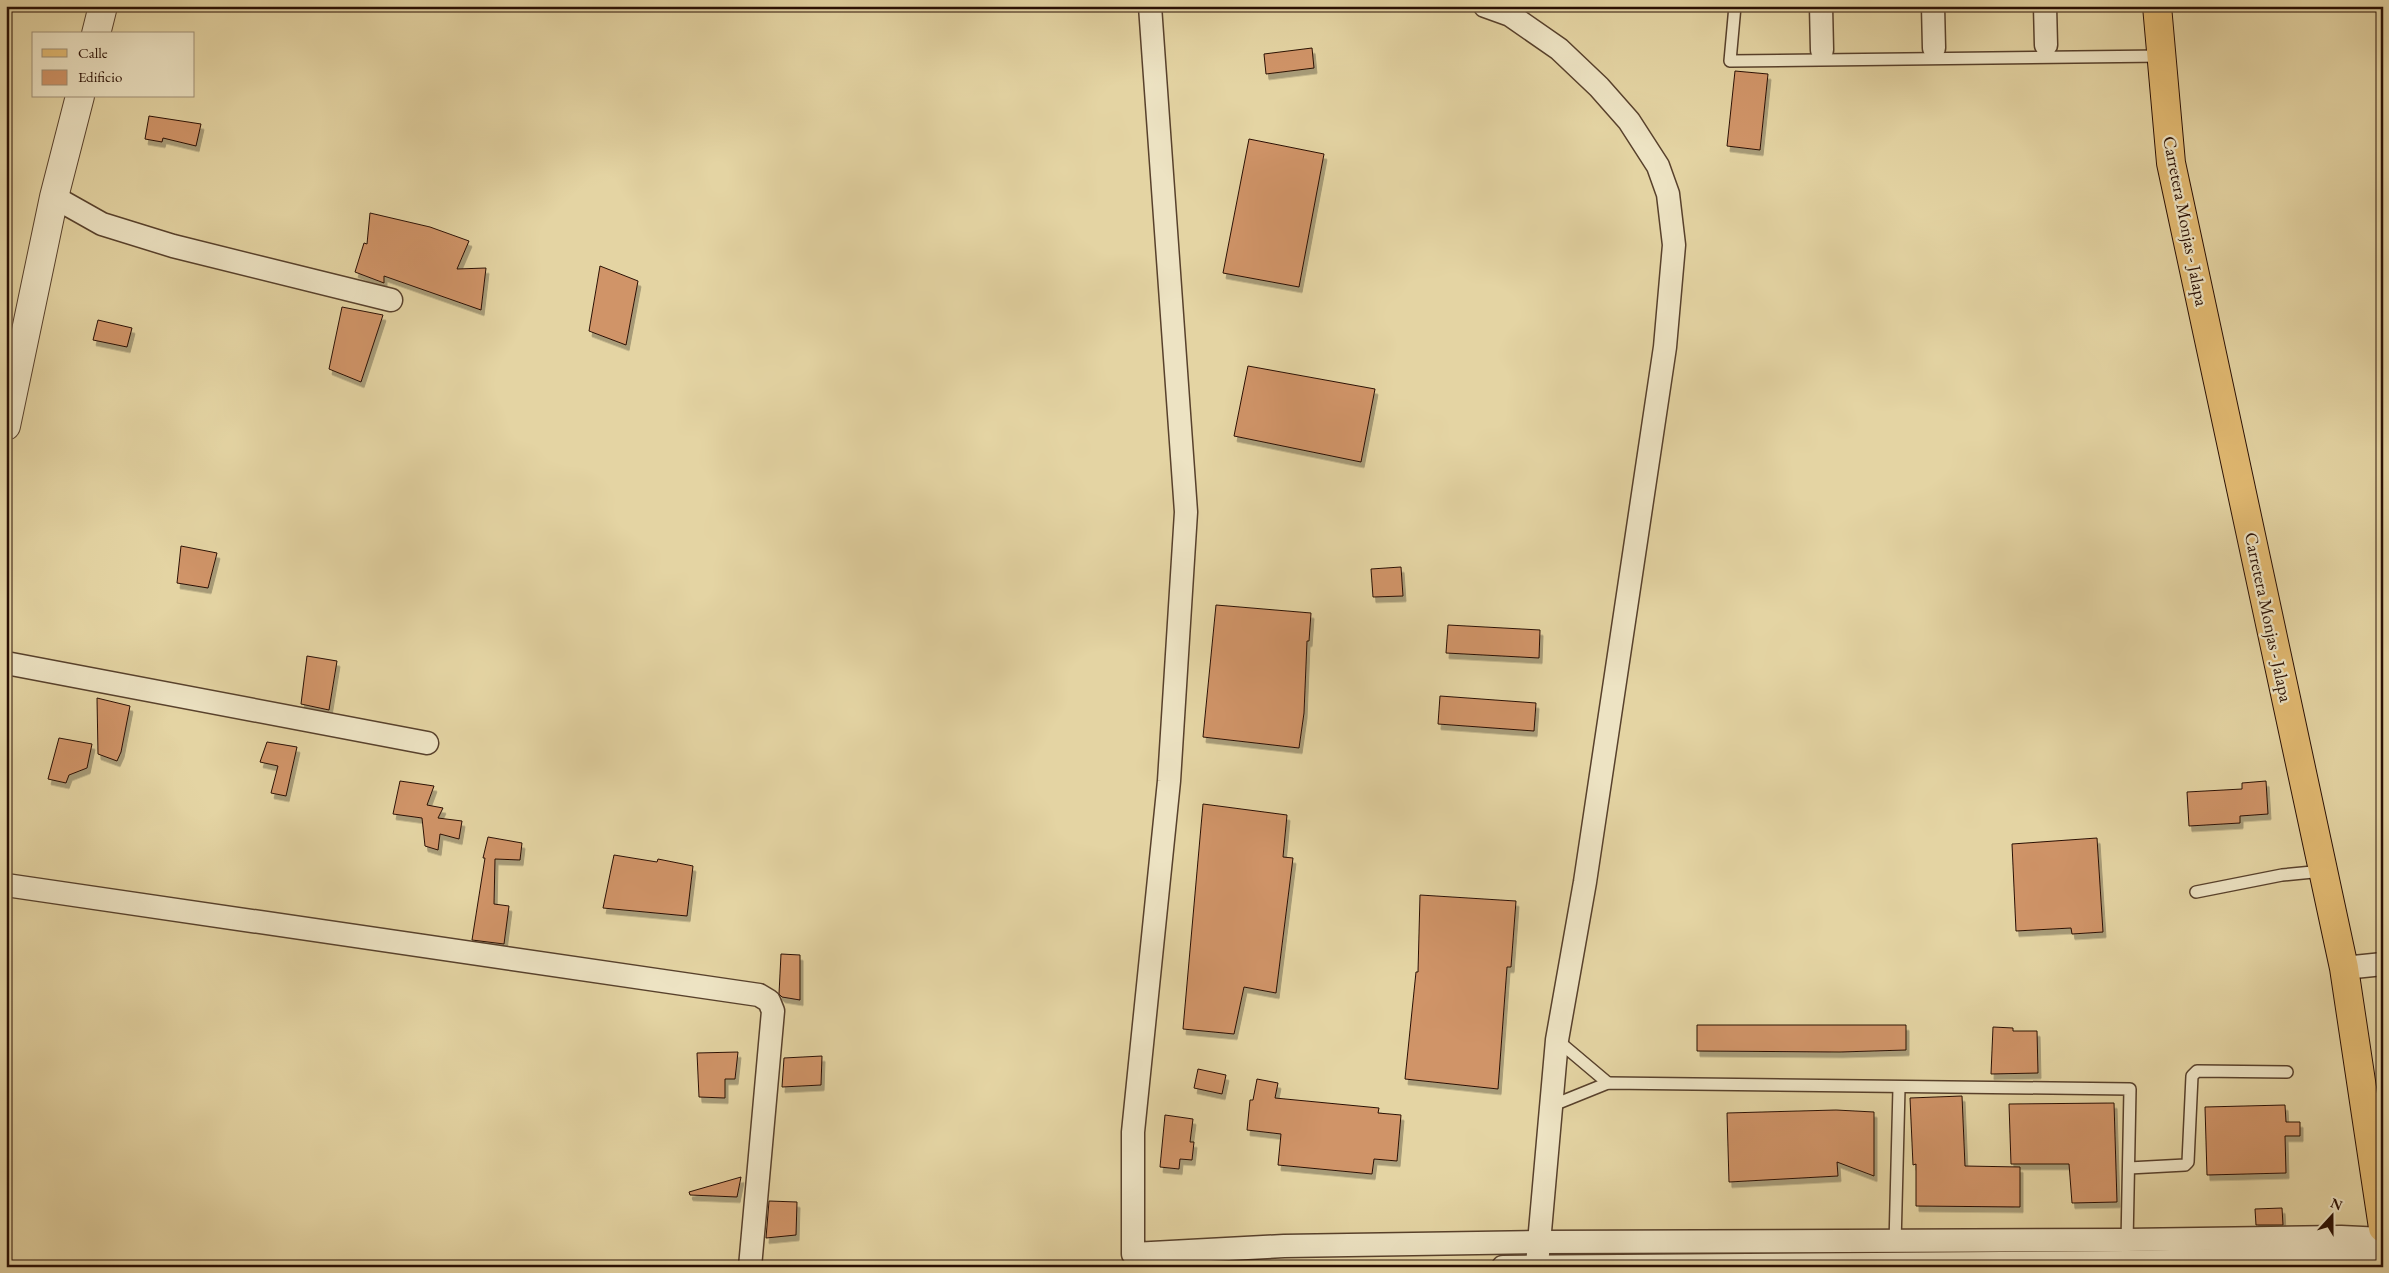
<svg xmlns="http://www.w3.org/2000/svg" width="2389" height="1273" font-family="'EB Garamond',serif">
<style>
.building{fill:#d09467;stroke:#2a1004;filter:url(#shadow)}
.lines{fill:none;stroke-linecap:round;stroke-linejoin:round}
.service-casing{stroke:#58412c;stroke-width:14}
.minor-casing{stroke:#58412c;stroke-width:25}
.tertiary-casing{stroke:#58412c;stroke-width:30}
.primary-casing{stroke:#2a1004;stroke-width:30}
.service{stroke:#ede3c3;stroke-width:11}
.minor{stroke:#ede3c3;stroke-width:22}
.tertiary{stroke:#ede3c3;stroke-width:28}
.primary{stroke:#e2ba72;stroke-width:28}
.labels{text-anchor:middle;dominant-baseline:central;stroke-width:4.5;stroke-linejoin:round;paint-order:stroke}
.street-label{font-size:18px;fill:#2a1004;stroke:#ede3c3}
</style>
<defs>
<filter id="shadow"><feDropShadow dx="3" dy="5.5" stdDeviation="0" flood-color="#0004"/></filter>
</defs>
<rect width="100%" height="100%" fill="#e4d4a3"/>
<filter id="stains"><feTurbulence type="fractalNoise" baseFrequency=".004" numOctaves="4"/><feColorMatrix values="0 0 0 0 .2 0 0 0 0 .09 0 0 0 0 .02 0 0 0 .5 -.17"/></filter>
<radialGradient id="worn" r=".72"><stop offset=".6" stop-color="#630" stop-opacity="0"/><stop offset="1" stop-color="#630" stop-opacity=".3"/></radialGradient>
<g class="building">
<polygon points="1312,48 1314,68 1266,74 1264,54"/>
<polygon points="1735,71 1768,74 1760,150 1727,146"/>
<polygon points="149,116 201,124 196,146 163,138 162,142 145,139"/>
<polygon points="1249,139 1324,154 1299,287 1223,273"/>
<polygon points="370,213 430,227 469,241 457,269 486,268 481,310 384,276 384,283 355,272 364,243 367,244"/>
<polygon points="600,266 638,281 626,345 589,331"/>
<polygon points="342,307 383,315 361,382 329,369"/>
<polygon points="98,320 132,328 127,347 93,340"/>
<polygon points="1248,366 1375,389 1361,462 1234,436"/>
<polygon points="181,546 217,553 208,588 177,583"/>
<polygon points="1401,567 1403,596 1373,597 1371,569"/>
<polygon points="1216,605 1311,613 1309,641 1307,641 1304,713 1299,748 1203,737"/>
<polygon points="1448,625 1540,630 1539,658 1446,653"/>
<polygon points="307,656 337,661 329,710 301,704"/>
<polygon points="1440,696 1536,703 1534,731 1438,724"/>
<polygon points="97,698 130,706 121,752 117,761 98,754"/>
<polygon points="59,738 92,744 87,768 69,775 66,783 48,779"/>
<polygon points="267,742 297,747 286,796 271,793 278,766 260,762"/>
<polygon points="400,781 434,786 427,805 443,808 438,818 462,821 459,839 440,834 438,850 425,846 422,818 393,814"/>
<polygon points="2266,781 2268,814 2240,816 2240,823 2189,826 2187,792 2242,789 2242,783"/>
<polygon points="1203,804 1287,815 1283,857 1293,858 1276,993 1244,987 1234,1034 1183,1029"/>
<polygon points="488,837 522,843 520,860 495,859 494,904 509,906 504,944 472,940 485,858 483,858"/>
<polygon points="2097,838 2103,932 2072,934 2071,928 2016,931 2012,844"/>
<polygon points="614,855 657,862 658,859 693,866 687,916 603,908"/>
<polygon points="1420,895 1516,901 1511,967 1507,967 1498,1089 1405,1079 1416,972 1418,972"/>
<polygon points="781,954 800,955 800,1000 782,997 779,994"/>
<polygon points="1697,1025 1906,1025 1906,1050 1840,1052 1697,1051"/>
<polygon points="1993,1027 2013,1028 2013,1031 2037,1031 2038,1073 1991,1074"/>
<polygon points="738,1052 735,1079 725,1079 725,1098 699,1097 697,1053"/>
<polygon points="822,1056 821,1085 782,1087 784,1058"/>
<polygon points="1198,1069 1226,1075 1222,1094 1194,1088"/>
<polygon points="1257,1079 1278,1083 1275,1098 1379,1108 1378,1113 1401,1115 1397,1161 1374,1159 1372,1174 1278,1165 1281,1134 1247,1130 1250,1100 1253,1100"/>
<polygon points="1962,1096 1965,1166 2020,1167 2020,1207 1916,1206 1916,1164 1913,1165 1910,1098"/>
<polygon points="2114,1103 2117,1202 2072,1203 2069,1164 2011,1164 2009,1104"/>
<polygon points="2285,1105 2286,1122 2300,1122 2300,1136 2285,1136 2286,1173 2207,1175 2205,1107"/>
<polygon points="1836,1110 1874,1112 1874,1176 1837,1162 1838,1176 1729,1182 1727,1113"/>
<polygon points="1165,1115 1193,1119 1190,1142 1194,1142 1192,1160 1180,1159 1179,1169 1160,1167"/>
<polygon points="741,1177 737,1197 690,1195 689,1192"/>
<polygon points="769,1201 797,1202 796,1235 766,1238"/>
<polygon points="2282,1208 2283,1225 2256,1225 2255,1209"/>
</g>
<g class="lines">
<defs>
<g id="service">
<polyline points="1735,6 1730,61 2162,56"/>
<polyline points="2196,892 2282,875 2323,871"/>
<polyline points="1557,1040 1608,1083"/>
<polyline points="1551,1106 1608,1083 2130,1089 2127,1243"/>
<polyline points="2129,1168 2185,1165 2188,1162 2192,1076 2197,1071 2287,1072"/>
<polyline points="1895,1244 1899,1088"/>
</g>
<g id="minor">
<polyline points="1150,6 1186,512 1169,781 1133,1132 1133,1254 1284,1246 1539,1242 2127,1240 2341,1237 2383,1239"/>
<polyline points="1485,6 1510,15 1559,49 1599,87 1629,121 1658,166 1668,194 1674,245 1665,347 1585,882 1557,1040 1537,1265"/>
<polyline points="1821,6 1822,50"/>
<polyline points="1933,6 1934,48"/>
<polyline points="2045,6 2046,45"/>
<polyline points="54,197 102,224 173,246 391,300"/>
<polyline points="6,663 427,743"/>
<polyline points="6,885 759,995 769,1001 773,1011 750,1267"/>
<polyline points="2344,968 2383,964"/>
<polyline points="1503,1267 2127,1262 2341,1257 2383,1259"/>
</g>
<g id="tertiary">
<polyline points="96,34 103,6"/>
<polyline points="6,426 54,197 80,96"/>
</g>
<polyline id="primary" points="2157,6 2171,163 2344,968 2383,1228"/>
</defs>
<use href="#service" class="service-casing"/>
<use href="#minor" class="minor-casing"/>
<use href="#tertiary" class="tertiary-casing"/>
<use href="#primary" class="primary-casing"/>
<use href="#service" class="service"/>
<use href="#minor" class="minor"/>
<use href="#tertiary" class="tertiary"/>
<use href="#primary" class="primary"/>
</g>
<g class="labels">
<g class="street-label">
<text transform="translate(2186 221) rotate(79)">Carretera Monjas - Jalapa</text>
<text transform="translate(2269 617) rotate(78)">Carretera Monjas - Jalapa</text>
</g>
</g>
<rect width="2389" height="1273" fill="none" stroke="#e4d4a3" stroke-width="25"/>
<rect x="8" y="8" width="2374" height="1258" fill="none" stroke="#2a1004" stroke-width="2.5"/>
<rect x="12" y="12" width="2364" height="1248" fill="none" stroke="#2a1004"/>
<rect x="32" y="32" width="162" height="65" fill="#ede3c3" stroke="#9f8f77"/>
<rect x="42" y="49" width="25" height="8" fill="#e2ba72" stroke="#9f8f77"/>
<text x="78" y="58" font-size="15" fill="#2a1004">Calle</text>
<rect x="42" y="70" width="25" height="15" fill="#d09467" stroke="#9f8f77"/>
<text x="78" y="82" font-size="15" fill="#2a1004">Edificio</text>
<g transform="translate(2332 1216) rotate(21)" stroke="#ede3c3" stroke-width="4" paint-order="stroke">
<path d="M0-4L9 19L0 12L-9 19Z" fill="#2a1004"/>
<text y="-8" font-size="14" font-weight="bold" text-anchor="middle" fill="#2a1004">N</text>
</g>
<rect width="100%" height="100%" filter="url(#stains)"/>
<rect width="100%" height="100%" fill="url(#worn)"/>
</svg>
